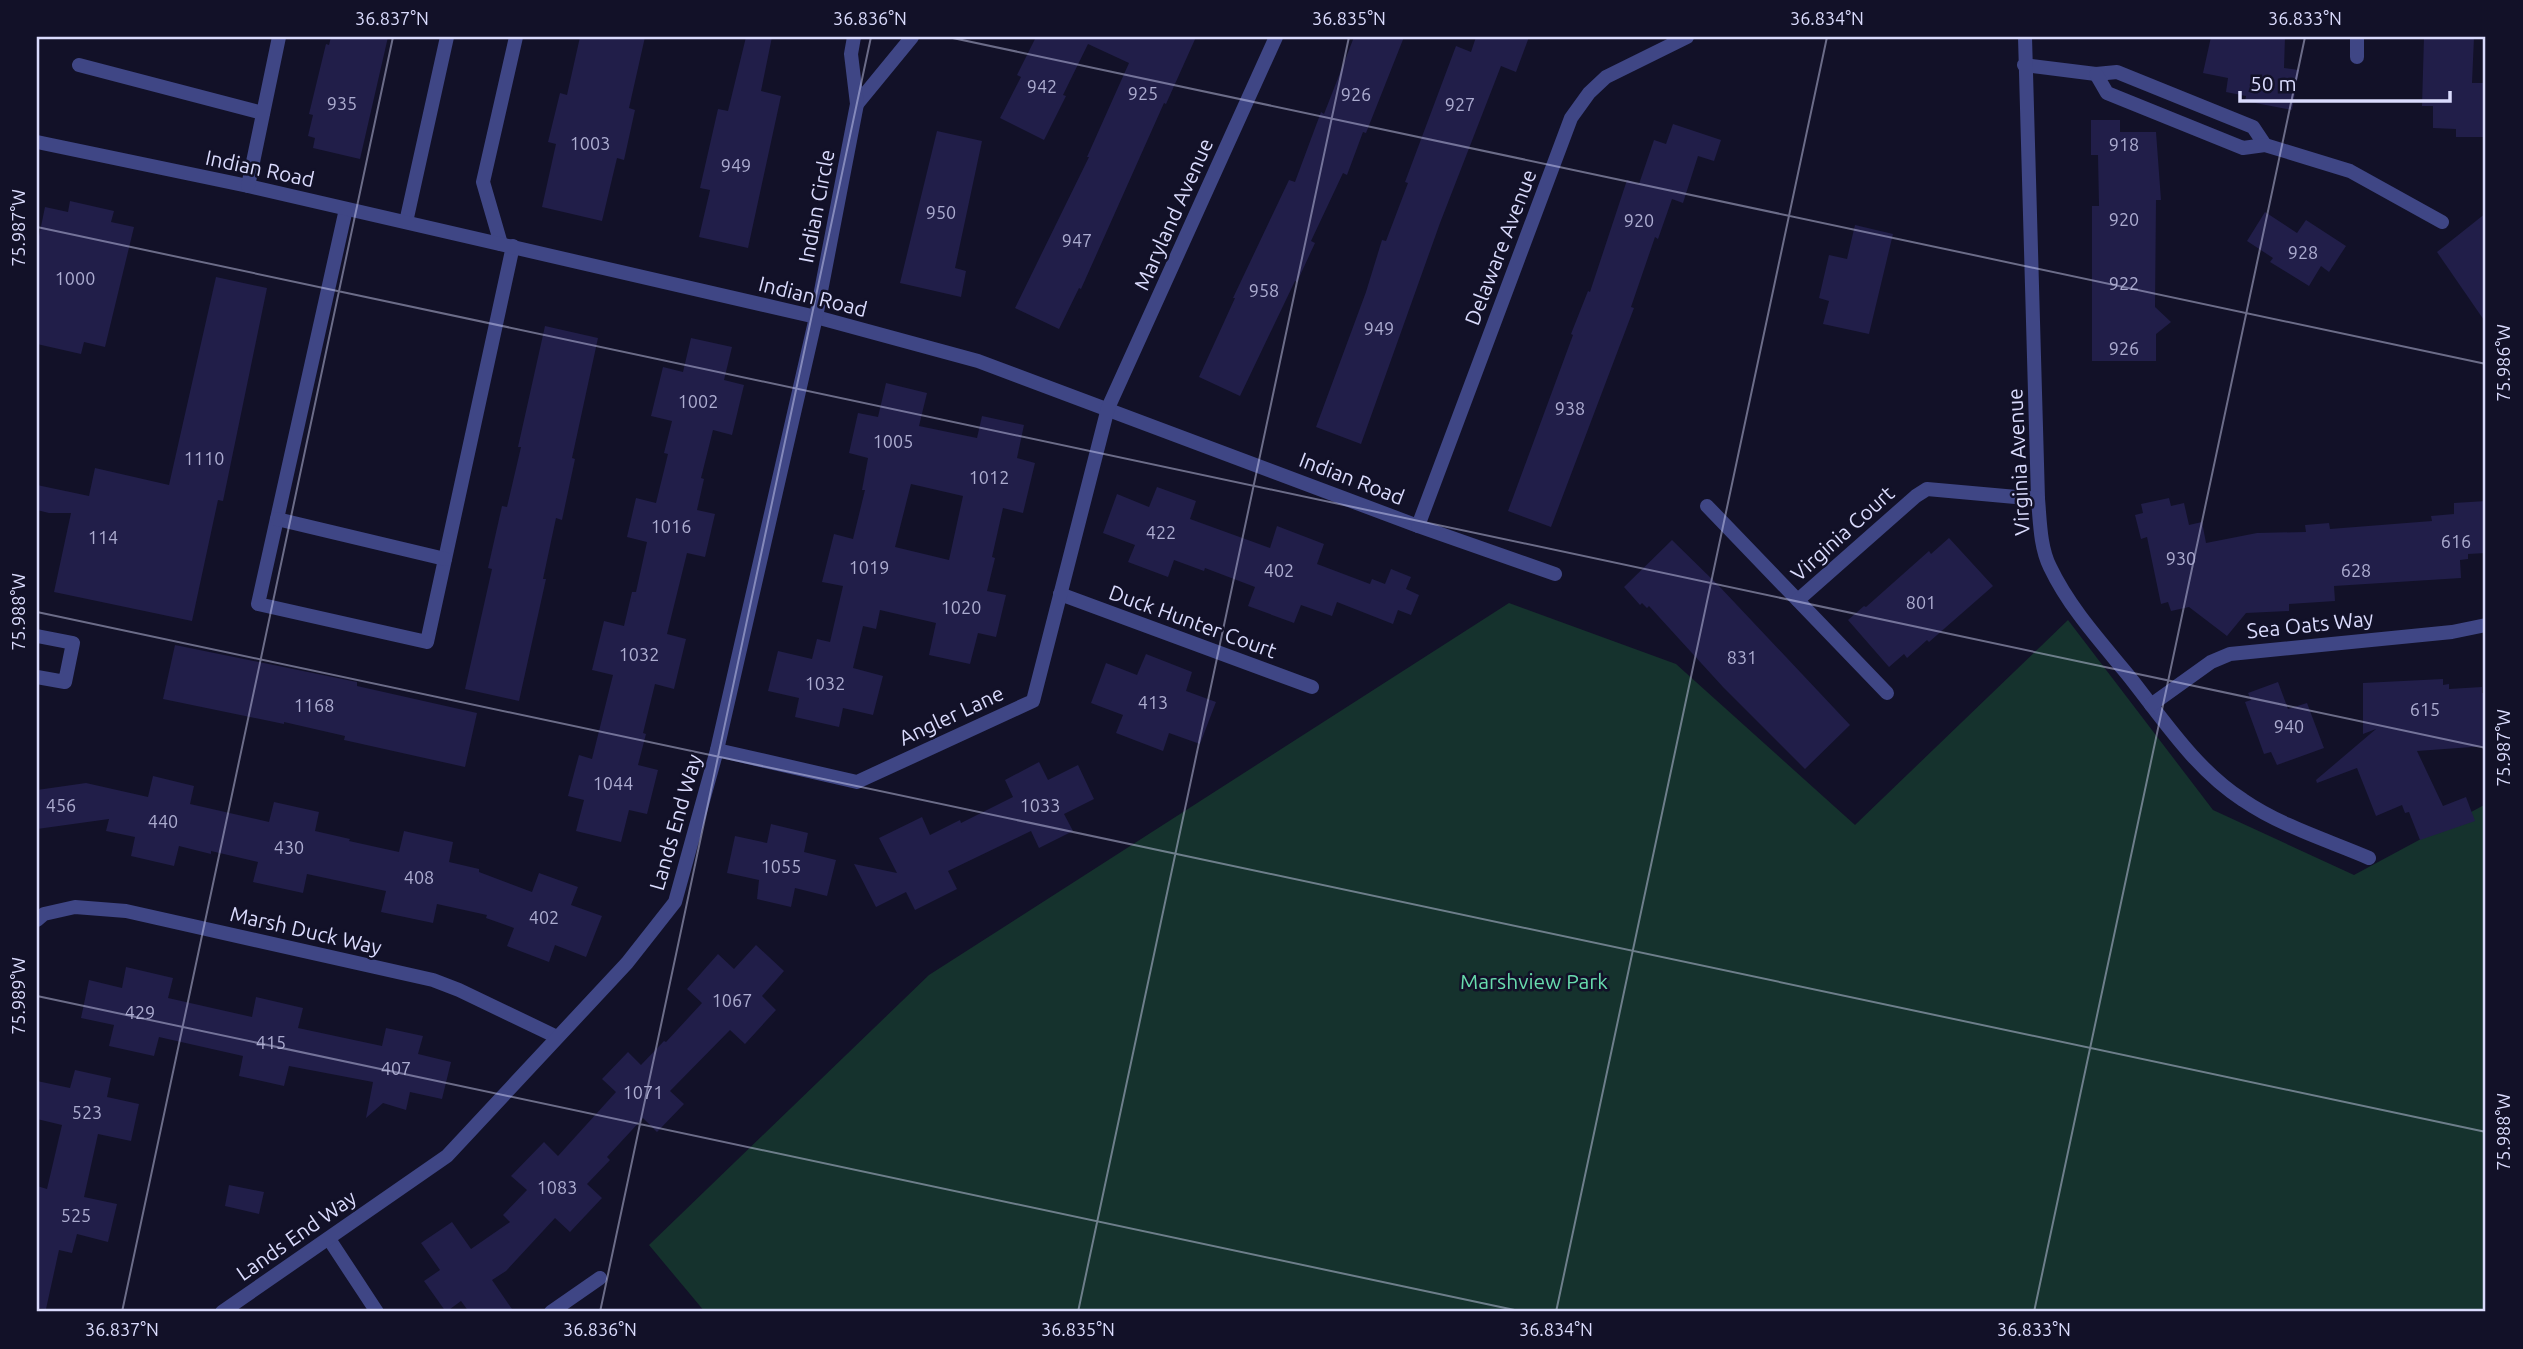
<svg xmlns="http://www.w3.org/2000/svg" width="2523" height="1349" font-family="Ubuntu,sans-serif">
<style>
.green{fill:#15322d}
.building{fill:#211e49;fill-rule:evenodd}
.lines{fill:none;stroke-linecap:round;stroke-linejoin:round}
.lane{stroke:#3f4685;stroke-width:14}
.street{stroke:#3f4685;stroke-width:14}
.ticks{fill:none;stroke:#dadbfd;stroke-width:2;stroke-opacity:0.45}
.labels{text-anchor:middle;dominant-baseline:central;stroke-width:5;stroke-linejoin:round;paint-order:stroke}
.number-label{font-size:18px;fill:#acacd0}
.street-label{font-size:21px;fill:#dadbfd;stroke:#121128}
.park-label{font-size:21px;fill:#68dcae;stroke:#121128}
.neatline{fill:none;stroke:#dadbfd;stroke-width:2.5}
.ticks-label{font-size:18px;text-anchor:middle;fill:#dadbfd}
</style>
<rect width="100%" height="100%" fill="#121128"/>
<polygon class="green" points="1509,603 1676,664 1855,825 2068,620 2213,810 2354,875 2486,804 2486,1312 705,1312 649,1245 929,975"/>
<g class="building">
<polygon points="331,37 388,37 360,159 313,148 315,138 308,136 313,115 309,114 326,44 329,45"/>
<polygon points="580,37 645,37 629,108 635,110 624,160 617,158 602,221 542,207 556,144 548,142 560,93 567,95"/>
<polygon points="746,37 772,37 761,91 781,96 748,248 699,237 710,190 700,188 718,109 728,111"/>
<polygon points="1036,37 1196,37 1166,104 1164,103 1081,289 1079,288 1059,329 1015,308 1089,157 1087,157 1129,63 1088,44 1063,95 1066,96 1044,140 1000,118 1021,77 1017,75"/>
<polygon points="1354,37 1404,37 1366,133 1363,132 1347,175 1343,173 1311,241 1315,243 1297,282 1295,281 1240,396 1199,377 1235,298 1233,298 1289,180 1295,182 1321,112 1324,114"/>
<polygon points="1476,37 1529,37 1516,72 1501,66 1440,223 1361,444 1316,427 1366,292 1382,240 1386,241 1408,183 1405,182 1456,46 1471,52"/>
<polygon points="2211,37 2285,37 2284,68 2299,70 2292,110 2245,101 2246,96 2226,92 2228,78 2203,73"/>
<polygon points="2424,37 2474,37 2472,83 2486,83 2486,137 2456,137 2456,129 2433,128 2433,106 2422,106"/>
<polygon points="2091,120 2120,120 2120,132 2156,132 2161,200 2156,200 2155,307 2171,322 2156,334 2156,361 2092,361 2092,206 2099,206 2098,155 2091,155"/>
<polygon points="1673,124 1721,140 1714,161 1698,156 1683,203 1672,199 1658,239 1655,237 1631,307 1634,308 1551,527 1508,511 1573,335 1571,334 1588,291 1590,292 1627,180 1639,184 1654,140 1666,144"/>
<polygon points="937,131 982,141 955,268 966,271 961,297 900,283"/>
<polygon points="70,201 114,211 111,222 134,227 105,347 84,342 81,354 37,344 37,246 45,207 68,212"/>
<polygon points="2265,212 2297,233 2306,220 2346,246 2329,272 2321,266 2309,286 2270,262 2273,258 2247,241"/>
<polygon points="2486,213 2486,323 2437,252"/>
<polygon points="1855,225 1893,234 1869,334 1823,324 1829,301 1819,298 1829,255 1847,259"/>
<polygon points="216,277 267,288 223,501 218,500 192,621 54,592 71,513 49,513 37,510 37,485 89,496 95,468 169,485"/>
<polygon points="545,326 598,338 572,458 575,459 562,520 556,518 543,579 546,579 519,701 465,689 492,569 488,568 502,506 507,507 521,447 518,447"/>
<polygon points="691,338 732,347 724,380 744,385 732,435 713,430 701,478 704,479 697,510 715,514 705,557 687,553 667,634 686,639 674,689 655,684 643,733 646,734 638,765 658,770 647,814 629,810 621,842 576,831 584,800 568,796 579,755 592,759 613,675 592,670 604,621 624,626 632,592 636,592 647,542 627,537 636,498 656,503 668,454 664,453 672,421 651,416 663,367 683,372"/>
<path d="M886,383L927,393L919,426L977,438L982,416L1024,425L1017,458L1035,463L1023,513L1003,508L992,557L995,558L987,591L1006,595L996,637L978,633L970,664L929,655L936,623L880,610L876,629L863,626L853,668L883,676L873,715L843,708L839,727L795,717L799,698L768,691L778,651L812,659L817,639L830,642L843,586L822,582L834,534L853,539L865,490H862L868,458L849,453L858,413L878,417ZM911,484L963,496L949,560L895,547Z"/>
<polygon points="1157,487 1196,501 1190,519 1270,548 1277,526 1324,544 1317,564 1370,584 1372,579 1385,584 1391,569 1411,577 1406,589 1419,595 1411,615 1398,610 1393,624 1337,602 1332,616 1301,605 1294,623 1248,606 1255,587 1205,568 1204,571 1174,560 1168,577 1128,562 1135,545 1103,533 1117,494 1149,507"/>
<polygon points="2169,498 2171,506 2184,503 2189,525 2202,522 2206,543 2257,533 2306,532 2305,525 2329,523 2330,529 2432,521 2431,516 2454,514 2454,503 2486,501 2486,553 2468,554 2468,559 2460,560 2461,578 2334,586 2335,601 2289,604 2289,611 2246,613 2227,636 2189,607 2171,611 2168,602 2161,604 2147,537 2141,539 2135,515 2143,513 2141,504"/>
<polygon points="1949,538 1993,586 1929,642 1927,640 1907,658 1904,654 1889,667 1848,620 1864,606 1866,607 1929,551 1931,554"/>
<polygon points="1672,540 1719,586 1850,725 1805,769 1723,687 1649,606 1647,608 1642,603 1640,605 1624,587"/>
<polygon points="175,645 357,682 357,686 477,713 465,767 344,740 345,736 284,722 284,724 163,699"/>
<polygon points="1146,654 1192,672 1186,691 1216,702 1200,744 1169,733 1163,751 1116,733 1123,715 1091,703 1106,663 1137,675"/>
<polygon points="2443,679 2443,685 2449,684 2449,689 2482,687 2482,693 2486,693 2486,746 2417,751 2443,806 2466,797 2475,821 2420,840 2409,812 2405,813 2402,805 2376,816 2357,768 2317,783 2316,780 2376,729 2363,734 2363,683"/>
<polygon points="2278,682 2288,709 2307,703 2324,748 2277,765 2271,752 2264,754 2245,702 2251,700 2248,693"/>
<polygon points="1039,762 1048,780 1078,765 1094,799 1064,814 1073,831 1039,848 1031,831 948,871 957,889 915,910 906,892 876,907 854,864 897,873 879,838 922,817 930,835 960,820 961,823 1013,797 1005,780"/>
<polygon points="153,776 194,786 190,804 269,822 274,802 319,812 315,831 350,839 349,841 399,852 404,831 453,842 449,862 479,869 479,872 532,892 539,873 578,887 571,905 602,916 586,957 555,945 549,962 507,946 514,928 486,918 487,915 437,904 433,923 381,912 386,891 307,874 303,893 253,882 258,862 211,851 211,854 179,846 174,866 131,856 135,837 106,831 109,819 37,829 37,790 86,783 148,797"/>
<polygon points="771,824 808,833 804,852 836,860 827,896 795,888 791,907 757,899 759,880 727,873 735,836 767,843"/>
<polygon points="756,945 784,971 762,996 776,1010 745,1044 730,1030 670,1091 684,1104 657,1132 643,1118 607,1157 610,1160 587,1184 602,1198 570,1232 555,1218 506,1271 492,1280 514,1312 469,1312 461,1301 446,1312 424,1281 440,1270 421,1243 452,1222 471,1249 510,1222 503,1215 527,1190 511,1176 544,1142 558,1156 616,1092 602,1079 628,1052 641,1065 664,1041 666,1042 702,1003 687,989 718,954 734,969"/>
<polygon points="126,967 173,978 168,998 252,1017 256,997 303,1008 298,1028 382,1046 386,1028 423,1036 418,1054 451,1062 442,1099 410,1092 406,1110 383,1103 366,1118 373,1082 289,1066 284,1086 239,1076 243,1056 159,1037 154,1056 109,1046 114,1025 81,1018 89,980 122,988"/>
<polygon points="75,1070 111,1078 107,1097 139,1104 131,1141 98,1134 84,1197 117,1204 108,1242 77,1234 72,1253 59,1250 46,1309 37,1308 37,1186 47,1189 62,1125 37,1119 37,1081 70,1088"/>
<polygon points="229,1185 264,1192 259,1214 225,1206"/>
</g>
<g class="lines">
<g class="lane">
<polyline points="79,65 263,113"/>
<polyline points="2024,65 2096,74 2117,72 2253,127 2265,145"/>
<polyline points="2096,74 2107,93 2243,148 2265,145 2350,171 2442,222"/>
<polyline points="346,209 258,604 427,642 513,246"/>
<polyline points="406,222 447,37"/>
<polyline points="501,244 483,182 516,37"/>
<polyline points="277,519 445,559"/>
</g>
<g class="street">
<path d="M2025,37L2038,499C2040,521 2040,547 2050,567C2069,607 2100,641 2128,675C2163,719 2195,769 2243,800C2281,826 2327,840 2369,858"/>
<polyline points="2357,37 2357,57"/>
<polyline points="857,104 912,37"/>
<polyline points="37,142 248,186 816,317 978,361 1418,526 1555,574"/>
<polyline points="248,186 279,37"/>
<polyline points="1707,506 1887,693"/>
<polyline points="1418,526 1571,118 1589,93 1606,77 1687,37"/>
<polyline points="1060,594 1312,687"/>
<polyline points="1798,600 1916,496 1927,489 2038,499"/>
<polyline points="37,636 73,643 65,682 37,677"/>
<polyline points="2151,705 2211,662 2230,654 2452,632 2486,625"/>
<polyline points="717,750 857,782 1033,701 1108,408 1276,37"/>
<polyline points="37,920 44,914 75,907 126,911 433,980 459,990 557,1037"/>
<polyline points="329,1239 377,1312"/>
<polyline points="222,1312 447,1156 627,963 675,902 717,750 816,317 857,104 851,54 854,37"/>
<polyline points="551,1312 600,1278"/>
</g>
</g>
<path class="ticks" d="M948,37L2486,364M37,227L2486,748M37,612L2486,1132M37,996L1524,1312M122,1312L393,37M600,1312L871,37M1078,1312L1349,37M1556,1312L1827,37M2034,1312L2305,37"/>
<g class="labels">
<g class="number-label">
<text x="1042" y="86">942</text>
<text x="1143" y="93">925</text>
<text x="1356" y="94">926</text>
<text x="342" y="103">935</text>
<text x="1460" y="104">927</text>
<text x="590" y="143">1003</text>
<text x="2124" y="144">918</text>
<text x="736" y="165">949</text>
<text x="941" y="212">950</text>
<text x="2124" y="219">920</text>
<text x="1639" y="220">920</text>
<text x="1077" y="240">947</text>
<text x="2303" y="252">928</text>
<text x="75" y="278">1000</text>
<text x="2124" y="283">922</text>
<text x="1264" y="290">958</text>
<text x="1379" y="328">949</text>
<text x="2124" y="348">926</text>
<text x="698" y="401">1002</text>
<text x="1570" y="408">938</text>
<text x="893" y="441">1005</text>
<text x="204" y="458">1110</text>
<text x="989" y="477">1012</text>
<text x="671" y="526">1016</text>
<text x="1161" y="532">422</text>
<text x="103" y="537">114</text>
<text x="2456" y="541">616</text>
<text x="2181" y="558">930</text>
<text x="869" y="567">1019</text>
<text x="1279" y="570">402</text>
<text x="2356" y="570">628</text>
<text x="1921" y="602">801</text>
<text x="961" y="607">1020</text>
<text x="639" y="654">1032</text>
<text x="1742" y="657">831</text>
<text x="825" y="683">1032</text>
<text x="1153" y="702">413</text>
<text x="314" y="705">1168</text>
<text x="2425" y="709">615</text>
<text x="2289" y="726">940</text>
<text x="613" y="783">1044</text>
<text x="61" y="805">456</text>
<text x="1040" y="805">1033</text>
<text x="163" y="821">440</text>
<text x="289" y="847">430</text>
<text x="781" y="866">1055</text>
<text x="419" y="877">408</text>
<text x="544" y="917">402</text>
<text x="732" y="1000">1067</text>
<text x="140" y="1012">429</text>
<text x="271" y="1042">415</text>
<text x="396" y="1068">407</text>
<text x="643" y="1092">1071</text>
<text x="87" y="1112">523</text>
<text x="557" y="1187">1083</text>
<text x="76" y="1215">525</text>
</g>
<g class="street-label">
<text transform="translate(260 168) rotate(12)">Indian Road</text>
<text transform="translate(816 206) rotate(-79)">Indian Circle</text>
<text transform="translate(1173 214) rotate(-66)">Maryland Avenue</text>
<text transform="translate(1500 247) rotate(-69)">Delaware Avenue</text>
<text transform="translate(813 296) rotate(14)">Indian Road</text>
<text transform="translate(2018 462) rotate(-93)">Virginia Avenue</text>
<text transform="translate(1352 478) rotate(21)">Indian Road</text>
<text transform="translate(1842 533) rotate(-42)">Virginia Court</text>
<text transform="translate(1193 621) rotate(20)">Duck Hunter Court</text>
<text transform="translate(2310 624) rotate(-6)">Sea Oats Way</text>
<text transform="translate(951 715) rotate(-25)">Angler Lane</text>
<text transform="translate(675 822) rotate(-74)">Lands End Way</text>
<text transform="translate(306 930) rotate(13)">Marsh Duck Way</text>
<text transform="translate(296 1235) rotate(-35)">Lands End Way</text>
</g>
<g class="park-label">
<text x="1534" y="981">Marshview Park</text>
</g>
</g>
<rect width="2523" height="1349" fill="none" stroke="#121128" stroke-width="77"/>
<path d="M2240 91v10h210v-10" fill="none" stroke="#dadbfd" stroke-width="3.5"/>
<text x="2250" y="91" font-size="21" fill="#dadbfd" stroke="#121128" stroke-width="5" paint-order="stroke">50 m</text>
<rect x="38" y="38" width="2446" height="1272" class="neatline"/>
<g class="ticks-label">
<text x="392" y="25">36.837°N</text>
<text x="870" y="25">36.836°N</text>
<text x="1349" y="25">36.835°N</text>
<text x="1827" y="25">36.834°N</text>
<text x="2305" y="25">36.833°N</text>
<text transform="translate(19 228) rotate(-90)" y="6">75.987°W</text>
<text transform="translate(2504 363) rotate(-90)" y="6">75.986°W</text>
<text transform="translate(19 612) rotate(-90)" y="6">75.988°W</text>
<text transform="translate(2504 748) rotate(-90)" y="6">75.987°W</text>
<text transform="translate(19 996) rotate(-90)" y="6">75.989°W</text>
<text transform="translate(2504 1132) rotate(-90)" y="6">75.988°W</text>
<text x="122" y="1336">36.837°N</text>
<text x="600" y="1336">36.836°N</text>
<text x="1078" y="1336">36.835°N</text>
<text x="1556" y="1336">36.834°N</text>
<text x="2034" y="1336">36.833°N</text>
</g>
</svg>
